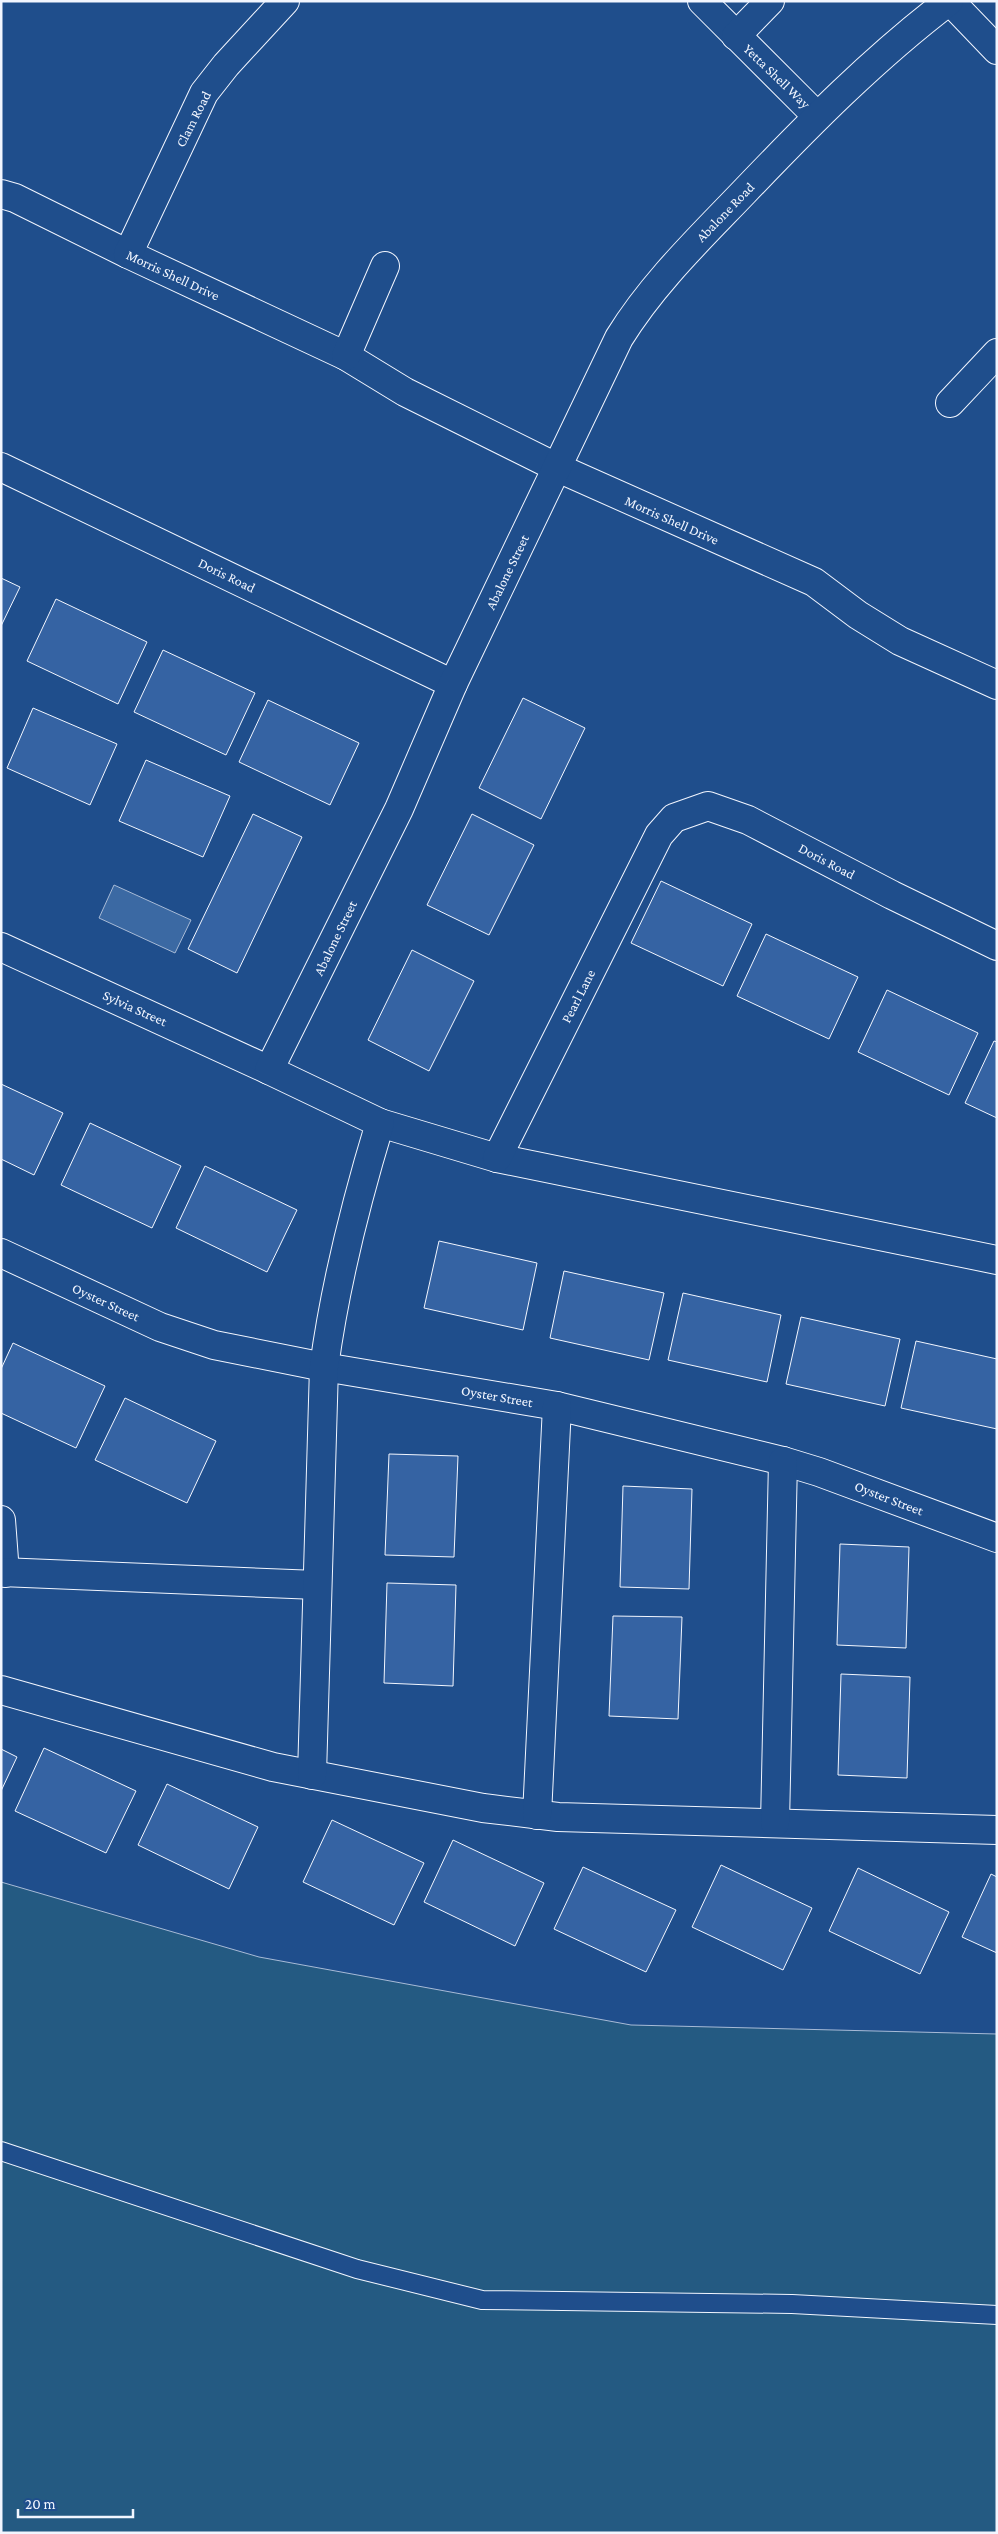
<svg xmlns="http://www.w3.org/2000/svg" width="998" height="2534" font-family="'Crimson Pro',serif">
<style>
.green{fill:#245a82;stroke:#a8bbd7}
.water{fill:#3b69a3;stroke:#a8bbd7}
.building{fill:#3563a3;stroke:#f2f6ff}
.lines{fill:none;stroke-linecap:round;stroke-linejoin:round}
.lane-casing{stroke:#f2f6ff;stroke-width:20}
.street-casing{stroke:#f2f6ff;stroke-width:30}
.lane{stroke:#1f4e8c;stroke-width:18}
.street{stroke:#1f4e8c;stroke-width:28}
.labels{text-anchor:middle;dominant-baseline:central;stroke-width:4;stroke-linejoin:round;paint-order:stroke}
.street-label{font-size:14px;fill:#f2f6ff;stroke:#1f4e8c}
</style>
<rect width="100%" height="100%" fill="#1f4e8c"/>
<polygon class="green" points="1,1882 259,1957 631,2025 997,2034 997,2533 1,2533"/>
<polygon class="water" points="114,885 191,920 175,953 99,918"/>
<g class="building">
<polygon points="1,578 20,587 1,626"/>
<polygon points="56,599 147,642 118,704 27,661"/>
<polygon points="163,650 255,693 226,755 134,712"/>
<polygon points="523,698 585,728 541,819 479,788"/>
<polygon points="268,700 359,743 330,805 239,762"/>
<polygon points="33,708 117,744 90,805 7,768"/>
<polygon points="146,760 230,796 203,857 119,821"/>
<polygon points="253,814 302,837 237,973 188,949"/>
<polygon points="472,814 534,845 489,935 427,905"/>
<polygon points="661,881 752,924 723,986 631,943"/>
<polygon points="766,934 858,977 829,1039 737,996"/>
<polygon points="412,950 474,981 429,1071 368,1040"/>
<polygon points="887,990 978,1033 949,1095 858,1052"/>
<polygon points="994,1041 997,1042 997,1118 965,1103"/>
<polygon points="1,1084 63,1113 34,1175 1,1159"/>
<polygon points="90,1123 181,1166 152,1228 61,1185"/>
<polygon points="205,1166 297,1210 267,1272 176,1228"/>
<polygon points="439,1241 537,1263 523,1330 424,1308"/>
<polygon points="564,1271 664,1293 649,1360 550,1338"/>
<polygon points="683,1293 781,1315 767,1382 668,1360"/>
<polygon points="801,1317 900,1339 885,1406 786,1384"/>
<polygon points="916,1341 997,1359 997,1429 901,1408"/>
<polygon points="13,1343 105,1386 76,1448 1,1413 1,1369"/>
<polygon points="125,1398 216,1441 187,1503 95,1460"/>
<polygon points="389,1454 458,1456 454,1557 385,1555"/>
<polygon points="623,1486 692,1489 689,1589 620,1587"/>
<polygon points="840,1544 909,1547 906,1648 837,1645"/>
<polygon points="387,1583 456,1585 453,1686 384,1683"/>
<polygon points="613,1616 682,1617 678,1719 609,1716"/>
<polygon points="841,1674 910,1677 907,1778 838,1775"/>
<polygon points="44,1748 136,1791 106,1853 15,1811"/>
<polygon points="1,1749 17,1757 1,1791"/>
<polygon points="167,1784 258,1827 229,1889 138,1845"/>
<polygon points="332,1820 424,1863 394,1925 303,1882"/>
<polygon points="453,1840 544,1883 515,1946 424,1902"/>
<polygon points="721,1865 812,1908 783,1970 692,1927"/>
<polygon points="583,1867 676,1910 646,1972 554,1929"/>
<polygon points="858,1868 949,1912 920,1974 829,1931"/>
<polygon points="991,1874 997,1877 997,1953 962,1937"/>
</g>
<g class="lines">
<defs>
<polyline id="lane" points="1,2151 357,2269 482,2300 792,2304 997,2315"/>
<g id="street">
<polyline points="702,1 817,116"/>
<polyline points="950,1 997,50"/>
<polyline points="736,36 770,1"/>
<polyline points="1,194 15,198 128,254 346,356 405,392 558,468 814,582 858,615 900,641 997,685"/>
<polyline points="128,254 204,93 226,65 285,1"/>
<polyline points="346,356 385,266"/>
<polyline points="950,403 997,353"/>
<polyline points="1,467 453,684"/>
<polyline points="1,947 269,1070"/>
<polyline points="380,1123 497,1158 997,1260"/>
<polyline points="497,1158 659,835 674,818 708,806 748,820 892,895 997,946"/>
<polyline points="1,1253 160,1327 214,1345 324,1367 557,1406 783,1461 819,1472 997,1538"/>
<polyline points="1,1520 5,1573"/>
<polyline points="1,1572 317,1585"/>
<polyline points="1,1690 273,1767 483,1808 558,1817 997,1830"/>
<path d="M312,1775L324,1367C335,1285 356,1202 380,1123L269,1070L399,809L453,684L619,338C653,283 699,239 744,192C809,124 874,58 949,1"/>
<polyline points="537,1815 557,1406"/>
<polyline points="775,1823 783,1461"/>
</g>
</defs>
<use href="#lane" class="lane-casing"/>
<use href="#street" class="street-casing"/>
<use href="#lane" class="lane"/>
<use href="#street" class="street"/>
</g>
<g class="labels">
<g class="street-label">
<text transform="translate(777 76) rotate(44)">Yetta Shell Way</text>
<text transform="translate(193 119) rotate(-63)">Clam Road</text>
<text transform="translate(725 212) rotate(-46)">Abalone Road</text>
<text transform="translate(173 275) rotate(25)">Morris Shell Drive</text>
<text transform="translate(672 520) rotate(24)">Morris Shell Drive</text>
<text transform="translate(507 572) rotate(-64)">Abalone Street</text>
<text transform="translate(227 575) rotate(26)">Doris Road</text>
<text transform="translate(827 861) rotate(28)">Doris Road</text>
<text transform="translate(335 938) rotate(-64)">Abalone Street</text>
<text transform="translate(578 996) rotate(-63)">Pearl Lane</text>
<text transform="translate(135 1008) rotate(24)">Sylvia Street</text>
<text transform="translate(106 1302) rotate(25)">Oyster Street</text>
<text transform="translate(497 1396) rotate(10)">Oyster Street</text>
<text transform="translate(889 1498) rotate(21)">Oyster Street</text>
</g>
</g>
<rect width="998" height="2534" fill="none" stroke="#f2f6ff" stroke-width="5"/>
<path d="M18 2509v8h115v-8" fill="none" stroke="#f2f6ff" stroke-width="2.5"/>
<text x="25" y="2509" font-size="15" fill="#f2f6ff" stroke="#1f4e8c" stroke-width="4" paint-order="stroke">20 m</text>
</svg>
